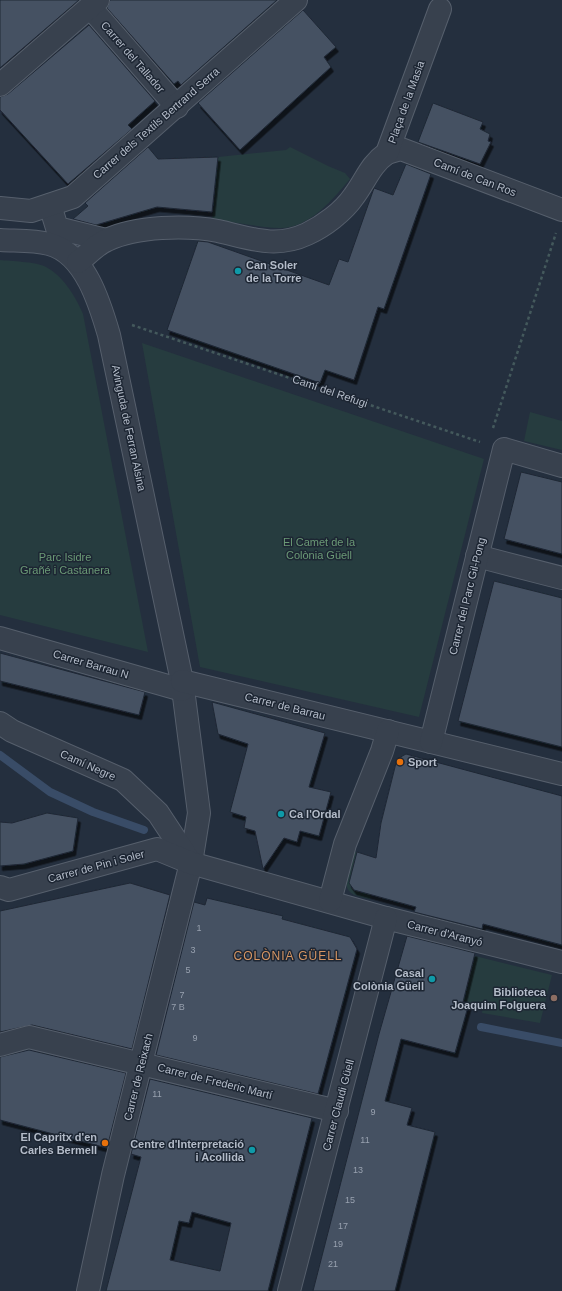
<svg xmlns="http://www.w3.org/2000/svg" width="562" height="1291" font-family="Arial,sans-serif">
<style>
.green{fill:#263c3f}
.lines{fill:none;stroke-linecap:round;stroke-linejoin:round}
.stream{stroke:#394c67;stroke-width:8}
.building{fill:#455162;stroke:#1f2835;fill-rule:evenodd;filter:url(#shadow)}
.minor-casing{stroke:#565f6c;stroke-width:24}
.path{stroke:#44595c;stroke-width:2.5;stroke-dasharray:3 3;stroke-linecap:butt}
.minor{stroke:#38414e;stroke-width:22}
.culture-dot{fill:#0f9aa8;stroke:#1d2633;stroke-width:1.5}
.food-dot{fill:#e8710a;stroke:#1d2633;stroke-width:1.5}
.education-dot{fill:#8d6e63;stroke:#1d2633;stroke-width:1.5}
.labels{text-anchor:middle;dominant-baseline:central;stroke-width:3;stroke-linejoin:round;paint-order:stroke}
.number-label{font-size:9px;fill:#98a1af}
.street-label{font-size:11px;fill:#b4bcc9;stroke:#1d2633}
.poi-label{font-size:11px;font-weight:bold;fill:#b4bcc9;stroke:#1d2633;text-anchor:end}
.park-label{font-size:11px;fill:#6b9a76;stroke:#1d2633}
.neighbourhood-label{font-size:12px;letter-spacing:1px;fill:#d59563;stroke:#1d2633}
</style>
<defs>
<filter id="shadow"><feDropShadow dx="2.5" dy="4.5" stdDeviation="0" flood-color="#0009"/></filter>
</defs>
<rect width="100%" height="100%" fill="#242f3e"/>
<g class="green">
<path d="M290,147L328,166L345,173L350,179C333,199 309,229 279,228C257,228 234,220 212,221L218,157L286,150Z"/>
<path d="M0,260C11,261 35,262 44,266C62,274 76,297 83,314L148,652L0,615Z"/>
<polygon points="142,343 484,459 419,717 200,667"/>
<polygon points="530,412 562,421 562,450 524,441"/>
<path d="M353,852H357L349,883L354,890L371,894L370,899C358,896 347,896 346,882Z"/>
<polygon points="475,956 552,975 540,1023 482,1013 483,1006 463,1003"/>
</g>
<g class="lines">
<g class="stream">
<polyline points="0,755 50,792 93,812 144,830"/>
<polyline points="481,1027 562,1043"/>
</g>
</g>
<g class="building">
<polygon points="0,0 79,0 0,68"/>
<polygon points="110,0 277,0 181,85 178,81 174,84 107,8"/>
<polygon points="303,10 336,47 324,57 331,67 240,150 198,103"/>
<polygon points="89,25 155,101 128,125 132,129 68,184 0,110 0,97 8,94"/>
<polygon points="433,103 483,122 480,129 490,134 488,141 491,142 480,164 418,142"/>
<polygon points="148,147 158,159 218,157 212,212 157,207 96,225 73,219 88,206 85,203"/>
<polygon points="406,164 431,174 384,309 378,307 354,380 325,370 320,383 167,330 198,241 208,242 329,285 339,259 348,262 374,188 393,195"/>
<polygon points="521,472 562,482 562,554 504,539"/>
<polygon points="494,581 562,598 562,747 458,721"/>
<polygon points="0,653 145,692 139,715 0,681"/>
<polygon points="212,702 325,733 309,787 331,792 319,836 300,831 297,842 284,838 263,869 255,831 244,828 246,817 230,812 248,744 218,734"/>
<polygon points="406,754 562,796 562,945 483,924 482,929 414,912 416,907 354,890 349,883 357,852 376,858 381,823 397,759"/>
<polygon points="47,813 78,818 73,851 24,864 0,866 0,822 12,823"/>
<polygon points="130,883 170,895 132,1049 32,1025 0,1032 0,911"/>
<polygon points="207,898 283,916 282,919 350,937 357,949 318,1094 156,1055 194,902 205,905"/>
<polygon points="407,936 475,953 463,1002 469,1003 455,1053 401,1039 385,1101 412,1108 407,1125 435,1132 395,1291 313,1291 379,1034"/>
<polygon points="29,1050 126,1073 107,1148 0,1120 0,1057"/>
<path d="M150,1079L312,1118L268,1291H106L141,1157L131,1154ZM192,1212L231,1223L220,1271L170,1260L179,1221L189,1223Z"/>
</g>
<g class="lines">
<defs>
<g id="minor">
<polyline points="90,7 177,107"/>
<polyline points="0,85 98,0"/>
<polyline points="387,153 401,149 562,210"/>
<polyline points="50,205 57,228 106,240"/>
<polyline points="0,208 31,211 73,197 296,0"/>
<path d="M0,240C15,241 34,240 49,244C85,253 100,304 109,335L182,681L199,813L191,863L113,1175L88,1291"/>
<path d="M78,262C87,255 97,244 107,240C136,226 187,225 218,231C250,238 275,249 307,234C324,226 343,212 354,196C366,180 370,165 387,153L440,9"/>
<polyline points="477,556 562,578"/>
<polyline points="0,638 182,690"/>
<polyline points="182,681 562,774"/>
<polyline points="0,723 12,731 123,780 158,813 191,863"/>
<polyline points="431,742 504,449 562,466"/>
<polyline points="0,887 9,890 157,849 191,863 386,918 562,962"/>
<polyline points="330,901 345,844 382,751 388,731"/>
<polyline points="0,1045 29,1037 337,1111"/>
<polyline points="289,1291 386,918"/>
</g>
</defs>
<use href="#minor" class="minor-casing"/>
<g class="path">
<polyline points="132,325 480,442"/>
<polyline points="493,428 556,233"/>
</g>
<use href="#minor" class="minor"/>
</g>
<g class="culture-dot">
<circle cx="238" cy="271" r="4"/>
<circle cx="281" cy="814" r="4"/>
<circle cx="432" cy="979" r="4"/>
<circle cx="252" cy="1150" r="4"/>
</g>
<g class="food-dot">
<circle cx="400" cy="762" r="4"/>
<circle cx="105" cy="1143" r="4"/>
</g>
<circle class="education-dot" cx="554" cy="998" r="4"/>
<g class="labels">
<g class="number-label">
<text x="199" y="928">1</text>
<text x="193" y="950">3</text>
<text x="188" y="970">5</text>
<text x="182" y="995">7</text>
<text x="178" y="1007">7 B</text>
<text x="195" y="1038">9</text>
<text x="157" y="1094">11</text>
<text x="373" y="1112">9</text>
<text x="365" y="1140">11</text>
<text x="358" y="1170">13</text>
<text x="350" y="1200">15</text>
<text x="343" y="1226">17</text>
<text x="338" y="1244">19</text>
<text x="333" y="1264">21</text>
</g>
<g class="street-label">
<text transform="translate(133 57) rotate(49)">Carrer del Tallador</text>
<text transform="translate(406 102) rotate(-70)">Plaça de la Masia</text>
<text transform="translate(156 123) rotate(-41)">Carrer dels Textils Bertrand Serra</text>
<text transform="translate(475 177) rotate(21)">Camí de Can Ros</text>
<text transform="translate(330 391) rotate(19)">Camí del Refugi</text>
<text transform="translate(129 428) rotate(78)">Avinguda de Ferran Alsina</text>
<text transform="translate(467 596) rotate(-76)">Carrer del Parc Gil-Pong</text>
<text transform="translate(91 664) rotate(16)">Carrer Barrau N</text>
<text transform="translate(285 706) rotate(14)">Carrer de Barrau</text>
<text transform="translate(88 765) rotate(24)">Camí Negre</text>
<text transform="translate(96 866) rotate(-15)">Carrer de Pin i Soler</text>
<text transform="translate(445 933) rotate(14)">Carrer d'Aranyó</text>
<text transform="translate(138 1077) rotate(-76)">Carrer de Reixach</text>
<text transform="translate(215 1081) rotate(14)">Carrer de Frederic Martí</text>
<text transform="translate(338 1105) rotate(-75)">Carrer Claudi Güell</text>
</g>
<g class="poi-label">
<text x="246" y="265" text-anchor="start">Can Soler<tspan x="246" dy="13">de la Torre</tspan></text>
<text x="408" y="762" text-anchor="start">Sport</text>
<text x="289" y="814" text-anchor="start">Ca l'Ordal</text>
<text x="424" y="973">Casal<tspan x="424" dy="13">Colònia Güell</tspan></text>
<text x="546" y="992">Biblioteca<tspan x="546" dy="13">Joaquim Folguera</tspan></text>
<text x="97" y="1137">El Capritx d'en<tspan x="97" dy="13">Carles Bermell</tspan></text>
<text x="244" y="1144">Centre d'Interpretació<tspan x="244" dy="13">i Acollida</tspan></text>
</g>
<g class="park-label">
<text x="319" y="542">El Camet de la<tspan x="319" dy="13">Colònia Güell</tspan></text>
<text x="65" y="557">Parc Isidre<tspan x="65" dy="13">Grañé i Castanera</tspan></text>
</g>
<g class="neighbourhood-label">
<text x="288" y="956">COLÒNIA GÜELL</text>
</g>
</g>
</svg>
